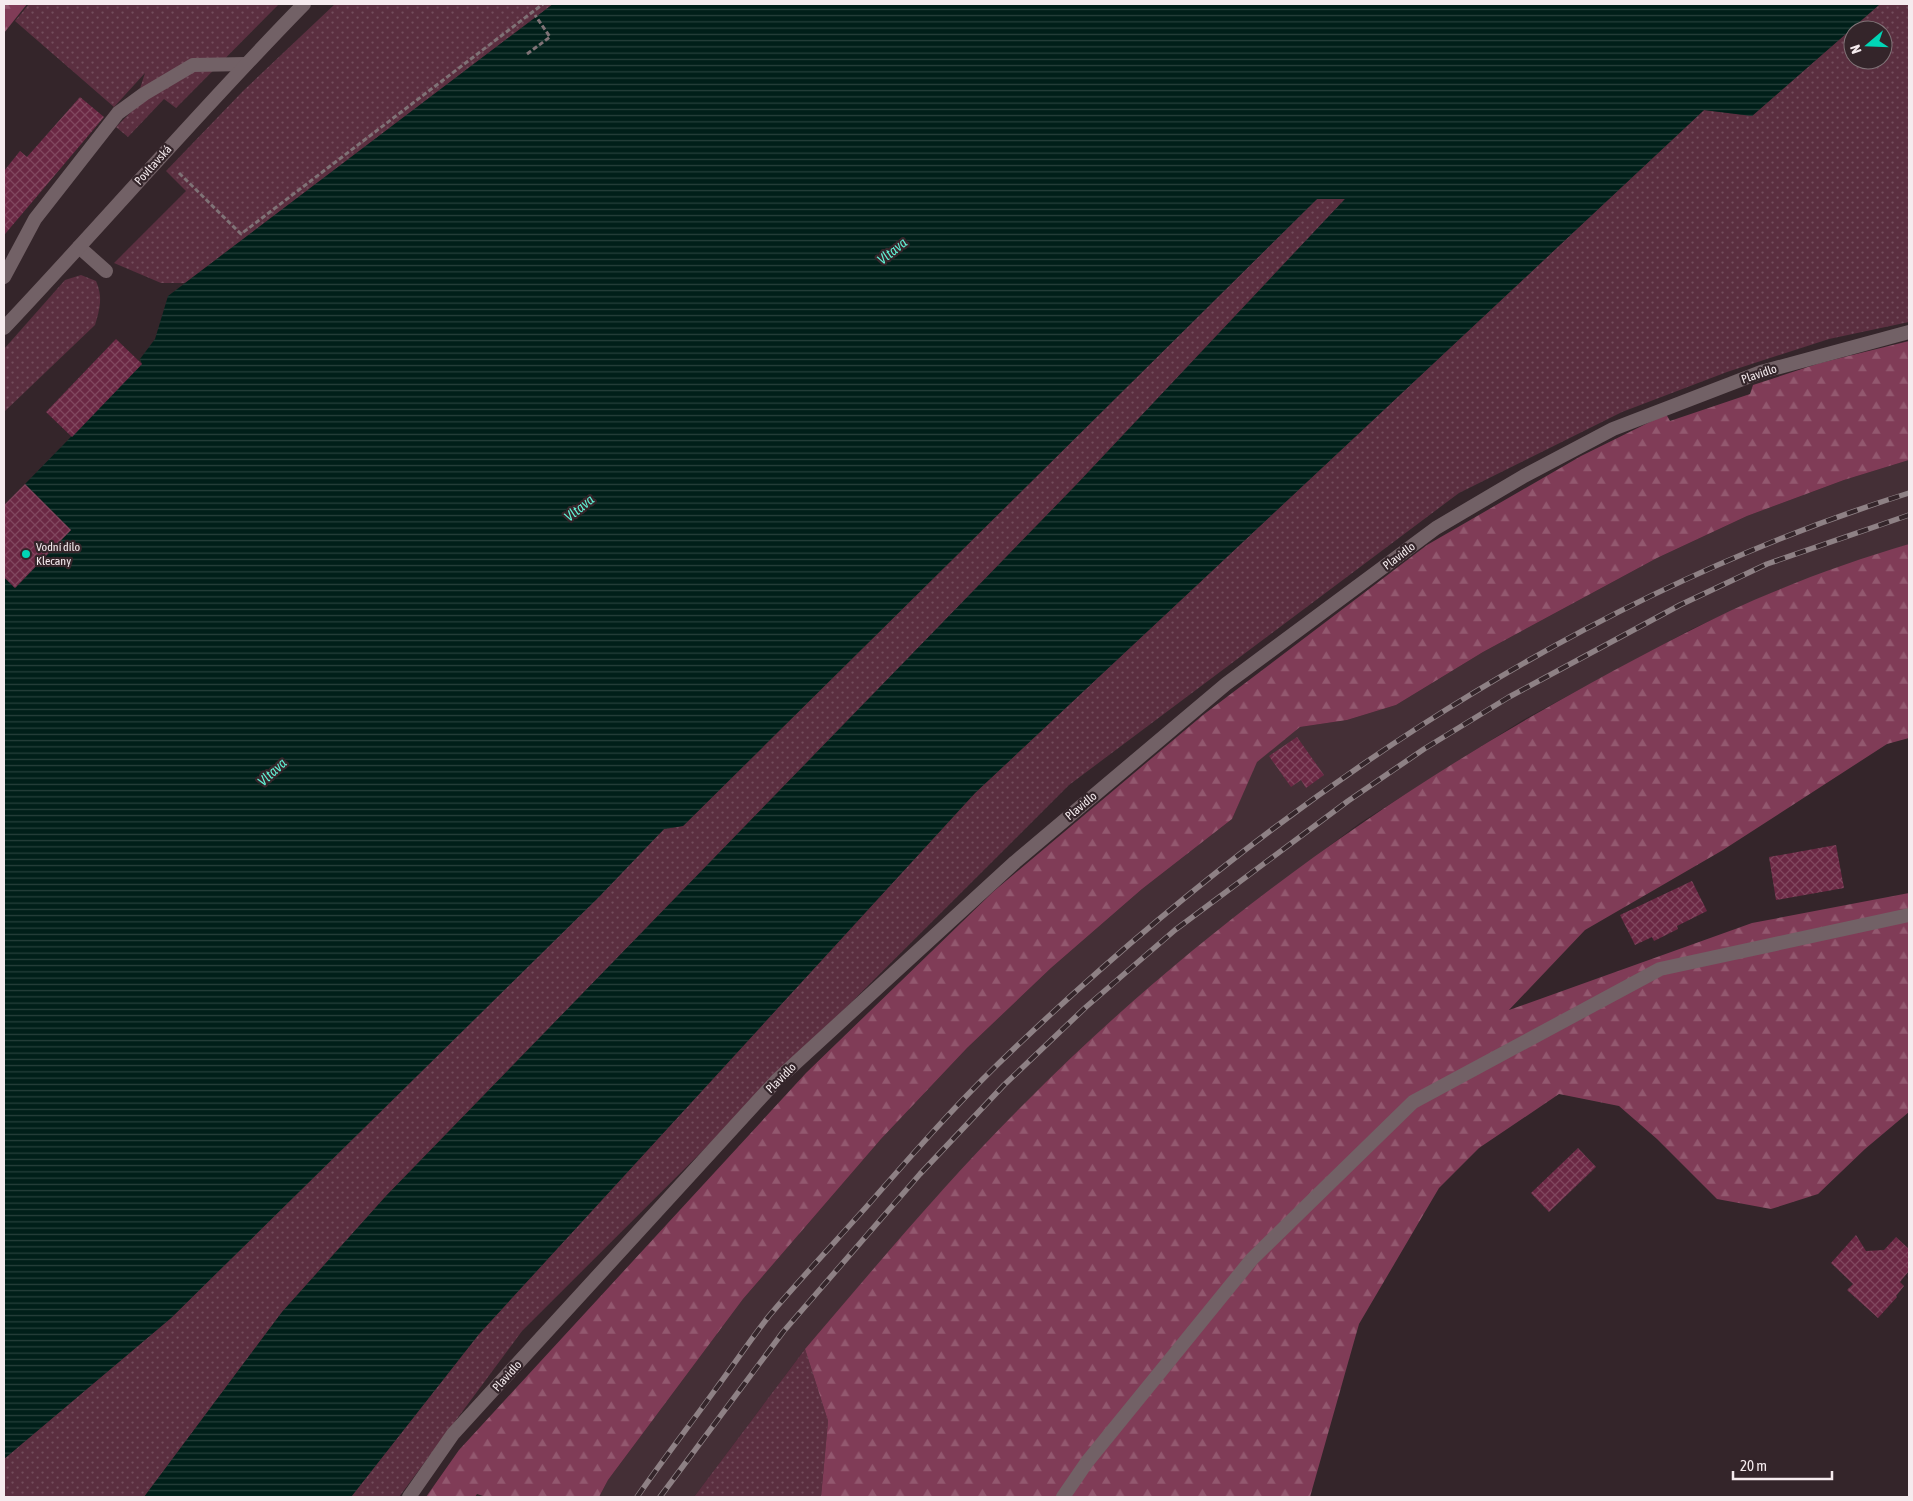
<svg xmlns="http://www.w3.org/2000/svg" width="1913" height="1501" font-family="'Asap Condensed',sans-serif">
<style>
.built{fill:#442f36}
.green{fill:url(#green-dots);fill-rule:evenodd}
.forest{fill:url(#forest-firs)}
.water{fill:url(#water-rules)}
.building{fill:url(#building-cross-hatch)}
.lines{fill:none;stroke-linecap:round;stroke-linejoin:round}
.path{stroke:#7f7276;stroke-width:3;stroke-dasharray:5 2.5;stroke-linecap:butt}
.service{stroke:#726166;stroke-width:14}
.minor{stroke:#726166;stroke-width:14}
.rail-casing{stroke:#8e8185;stroke-width:5.5}
.rail{stroke:#34252a;stroke-width:4;stroke-dasharray:11;stroke-linecap:butt}
.poi-dot{fill:#01d5b6;stroke:#34252a;stroke-width:2}
.labels{text-anchor:middle;dominant-baseline:central;stroke-width:4.5;stroke-linejoin:round;paint-order:stroke}
.street-label{font-size:12px;fill:#f5ebee;stroke:#34252a}
.poi-label{font-size:12px;fill:#f5ebee;stroke:#34252a;text-anchor:start}
.water-label{font-size:14px;font-style:italic;fill:#61f0d3;stroke:#34252a}
</style>
<defs>
<pattern id="green-dots" width="8" height="8" patternUnits="userSpaceOnUse" patternTransform="scale(1.25)"><rect width="8" height="8" fill="#5b2f40"/><path d="M2 2h.1M6 6h.1" fill="none" stroke="#734d5c" stroke-width="1.8" stroke-linecap="round"/></pattern>
<pattern id="forest-firs" width="22" height="20" patternUnits="userSpaceOnUse" patternTransform="scale(1.25)"><rect width="22" height="20" fill="#803c57"/><path d="M5 1l3.5 6h-7zM16 11l3.5 6h-7z" fill="#93586f"/></pattern>
<pattern id="water-rules" width="6" height="5" patternUnits="userSpaceOnUse" patternTransform="scale(1.25)"><rect width="6" height="5" fill="#001f19"/><path d="M0 2.5h6" fill="none" stroke="#26403b"/></pattern>
<pattern id="building-cross-hatch" width="8" height="8" patternUnits="userSpaceOnUse" patternTransform="scale(1.25)"><rect width="8" height="8" fill="#6b2844"/><path d="M0 0l8 8M0 8l8-8" fill="none" stroke="#81475f"/></pattern>
</defs>
<rect width="100%" height="100%" fill="#34252a"/>
<polygon class="built" points="1909,460 1909,544 1778,590 1692,629 1523,720 1360,823 1281,882 940,1193 805,1349 694,1497 599,1497 608,1480 743,1299 881,1139 967,1048 1051,968 1142,889 1232,819 1256,762 1300,727 1347,720 1396,705 1483,652 1657,558 1747,516 1844,480"/>
<g class="green">
<polygon points="29,4 279,4 176,108 164,99 128,137 116,127 133,110 145,73 114,107 15,21"/>
<polygon points="335,4 553,4 185,283 161,283 114,263 186,191 166,171 243,91"/>
<path d="M1880,4H1909V322L1829,339L1727,372L1622,412L1459,493L1069,785L522,1331L399,1497H351L479,1334L975,793L1704,110L1752,116ZM1853,30H1883V60H1853Z"/>
<polygon points="1317,199 1345,199 1077,484 386,1196 282,1312 144,1497 4,1497 4,1459 171,1318 664,829 683,826"/>
<path d="M81,275L96,281C103,297 100,308 95,325L4,412V349L65,280Z"/>
<polygon points="805,1349 828,1421 821,1497 694,1497"/>
</g>
<g class="forest">
<polygon points="4,4 27,4 4,33"/>
<polygon points="1909,341 1909,460 1844,480 1747,516 1657,558 1483,652 1396,705 1347,720 1300,727 1257,762 1232,819 1142,889 1051,968 967,1048 881,1139 743,1299 608,1480 599,1497 486,1497 477,1494 475,1497 426,1497 459,1450 806,1073 994,891 1203,715 1427,545 1581,456 1666,414 1670,421 1750,394 1753,385 1820,363"/>
<path d="M1909,544V738L1887,744L1723,850L1585,930L1509,1010L1752,923L1909,893V1112L1865,1149L1818,1194L1771,1209L1717,1199L1657,1139L1619,1106L1559,1094L1479,1148L1439,1188L1359,1324L1310,1497H821L828,1421L805,1349C876,1266 946,1182 1023,1105C1189,937 1384,796 1591,683C1652,650 1714,616 1778,590C1821,572 1865,557 1909,544Z"/>
</g>
<polygon class="water" points="553,4 1880,4 1752,116 1704,110 975,793 479,1334 351,1497 144,1497 282,1312 386,1196 1077,484 1345,199 1317,199 683,826 664,829 599,897 171,1318 4,1459 4,577 15,588 71,530 25,484 142,364 140,359 155,339 168,296"/>
<g class="building">
<polygon points="80,97 104,117 5,234 4,171 20,151 27,157"/>
<polygon points="116,339 142,364 72,437 46,412"/>
<polygon points="25,484 71,530 15,588 4,577 4,505"/>
<polygon points="1297,737 1324,775 1306,788 1301,780 1291,787 1269,756"/>
<polygon points="1836,845 1844,888 1776,900 1769,857"/>
<polygon points="1692,881 1707,911 1677,926 1678,929 1654,941 1652,937 1635,945 1620,915"/>
<polygon points="1578,1148 1596,1167 1549,1212 1531,1193"/>
<polygon points="1856,1235 1866,1251 1884,1250 1896,1237 1909,1249 1909,1271 1900,1282 1904,1286 1896,1296 1897,1297 1878,1318 1847,1290 1853,1284 1831,1263"/>
</g>
<g class="lines">
<g class="path">
<polyline points="527,54 550,37 535,15"/>
<polyline points="179,173 241,234 543,4"/>
</g>
<polyline class="service" points="79,247 106,271"/>
<g class="minor">
<polyline points="4,277 35,219 118,113 144,94 193,65 246,64"/>
<path d="M4,328C105,221 201,109 304,4"/>
<polyline points="409,1497 453,1434 777,1080 1015,862 1226,684 1436,528 1524,476 1613,429 1761,372 1909,332"/>
<polyline points="1063,1497 1087,1462 1252,1259 1413,1102 1660,969 1909,915"/>
</g>
<defs>
<g id="rail">
<path d="M637,1497C662,1461 689,1426 715,1390C733,1366 750,1340 769,1316C801,1278 835,1242 868,1205C910,1157 952,1109 997,1065C1256,815 1564,601 1909,493"/>
<polyline points="660,1497 783,1332 920,1174 1004,1085 1086,1007 1175,930 1348,801 1424,749 1509,697 1680,605 1767,564 1909,515"/>
</g>
</defs>
<use href="#rail" class="rail-casing"/>
<use href="#rail" class="rail"/>
</g>
<circle class="poi-dot" cx="26" cy="554" r="5"/>
<g class="labels">
<g class="street-label">
<text transform="translate(153 165) rotate(-48)">Povltavská</text>
<text transform="translate(1759 374) rotate(-19)">Plavidlo</text>
<text transform="translate(1399 556) rotate(-37)">Plavidlo</text>
<text transform="translate(1081 806) rotate(-40)">Plavidlo</text>
<text transform="translate(781 1078) rotate(-45)">Plavidlo</text>
<text transform="translate(507 1376) rotate(-48)">Plavidlo</text>
</g>
<g class="poi-label">
<text x="36" y="547">Vodní dílo<tspan x="36" dy="14">Klecany</tspan></text>
</g>
<g class="water-label">
<text transform="translate(892 251) rotate(-39)">Vltava</text>
<text transform="translate(579 508) rotate(-39)">Vltava</text>
<text transform="translate(272 772) rotate(-43)">Vltava</text>
</g>
</g>
<rect width="1913" height="1501" fill="none" stroke="#f5ebee" stroke-width="10"/>
<g transform="translate(1868 45) rotate(251)"><circle r="24" fill="#34252a" stroke="#817478"/>
<path d="M0-4L9 19L0 12L-9 19Z" fill="#01d5b6"/>
<text y="-8" font-size="14" font-weight="bold" text-anchor="middle" fill="#f5ebee">N</text>
</g>
<path d="M1733 1471v8h99v-8" fill="none" stroke="#f5ebee" stroke-width="2.5"/>
<text x="1740" y="1471" font-size="15" fill="#f5ebee" stroke="#34252a" stroke-width="4" paint-order="stroke">20 m</text>
</svg>
